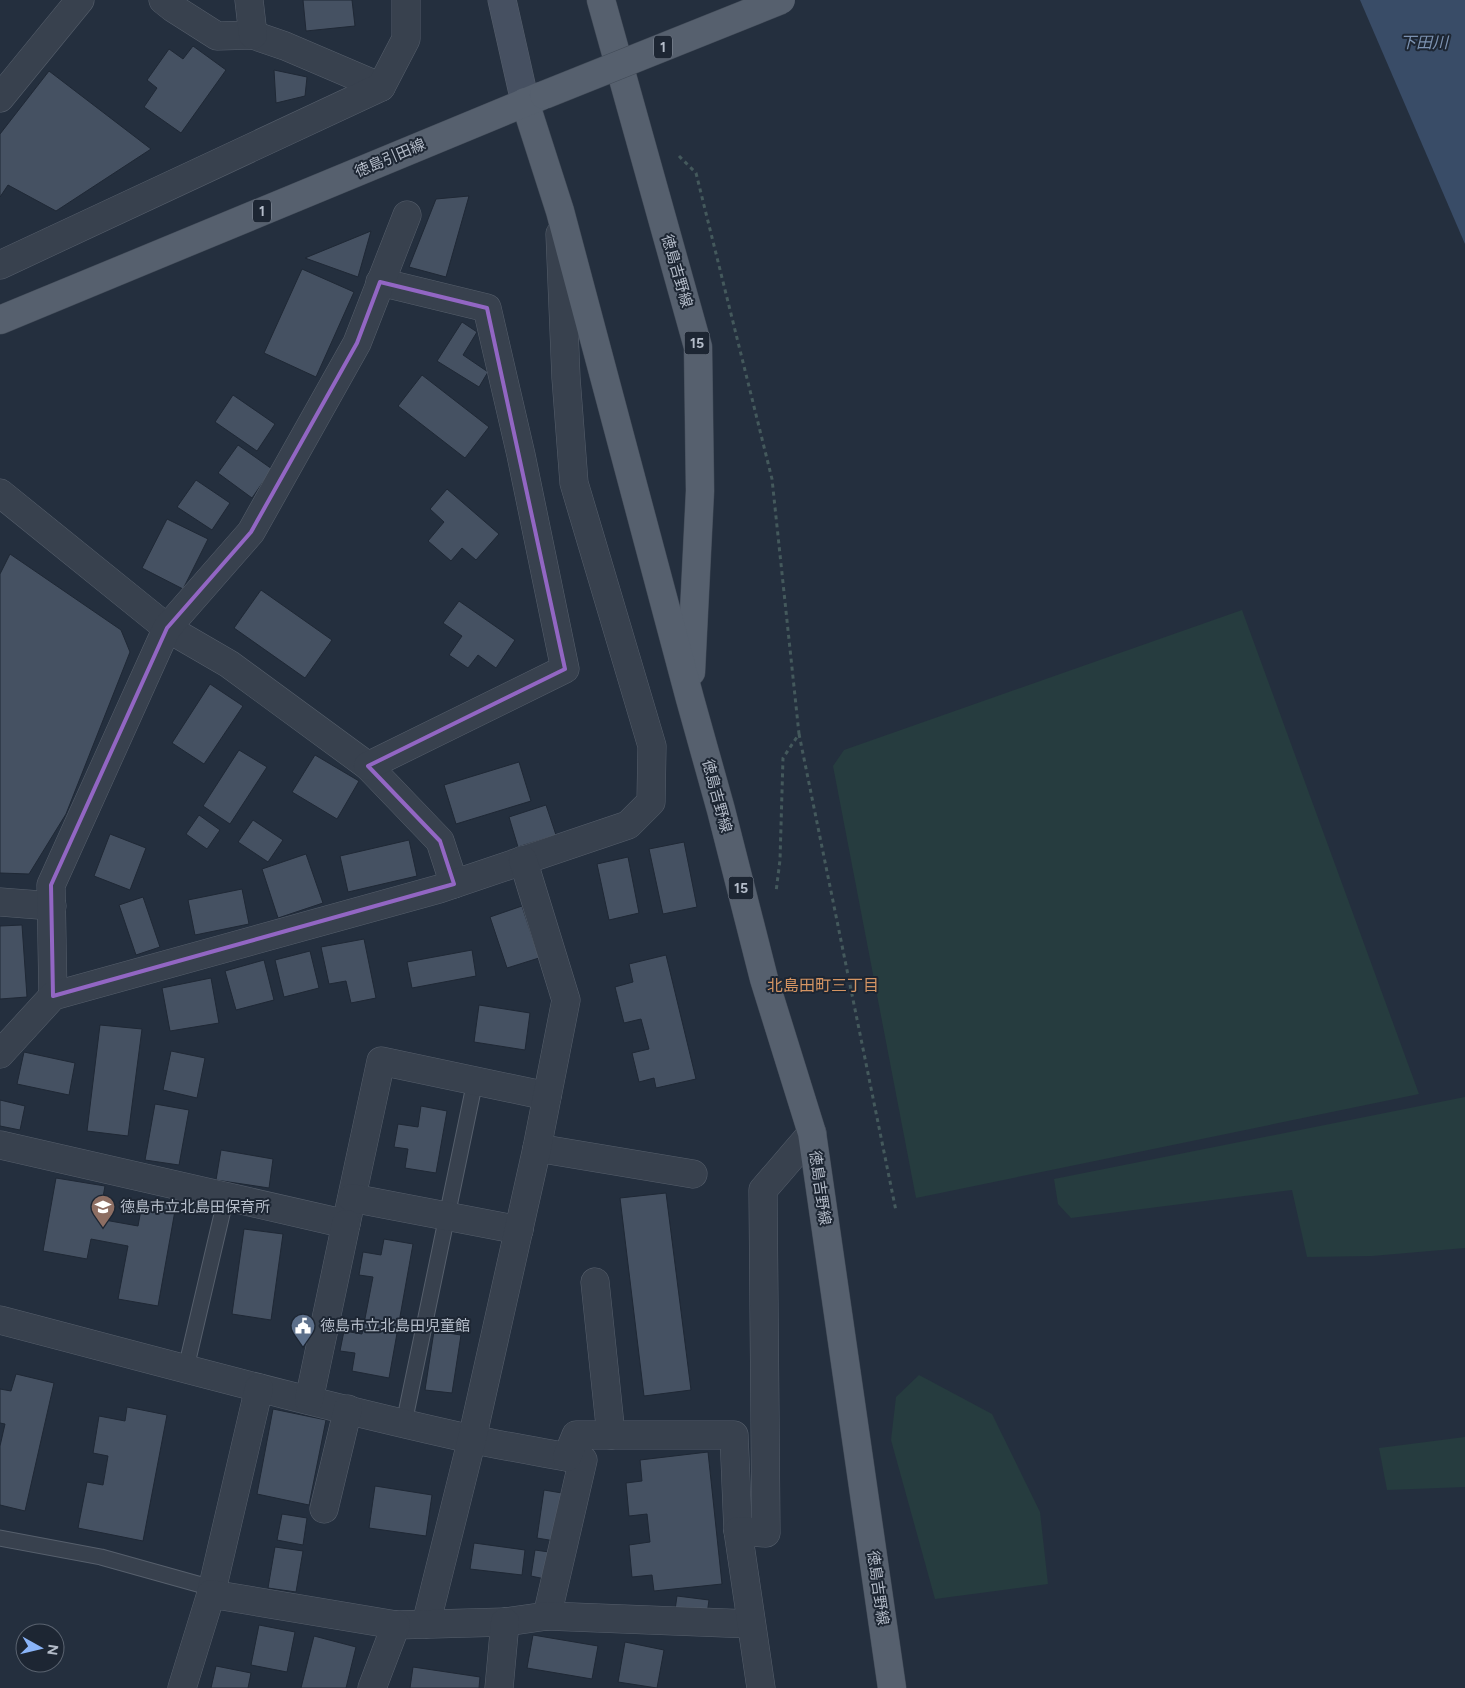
<svg xmlns="http://www.w3.org/2000/svg" width="1465" height="1688" font-family="Figtree,'Noto Sans JP',sans-serif">
<style>
.green{fill:#263c3f}
.water{fill:#394c67}
.building{fill:#455162;stroke:#1f2835}
.lines{fill:none;stroke-linecap:round;stroke-linejoin:round}
.lane-casing{stroke:#565f6c;stroke-width:17}
.street-casing{stroke:#565f6c;stroke-width:29}
.secondary-casing{stroke:#565f6c;stroke-width:29}
.primary-casing{stroke:#414a57;stroke-width:29}
.path{stroke:#44595c;stroke-width:3;stroke-dasharray:4 4;stroke-linecap:butt}
.lane{stroke:#38414e;stroke-width:15}
.street{stroke:#38414e;stroke-width:28}
.secondary{stroke:#465061;stroke-width:28}
.primary{stroke:#56606e;stroke-width:28}
.primary-bridge-casing{stroke:#414a57;stroke-width:29;stroke-linecap:butt}
.primary-bridge{stroke:#56606e;stroke-width:28}
.marked{fill:none;stroke:#9266c3;stroke-width:4;stroke-linejoin:round}
.labels{text-anchor:middle;dominant-baseline:central;stroke-width:4;stroke-linejoin:round;paint-order:stroke}
.shield{fill:#1d2633;stroke:#878f9c;stroke-width:1}
.shield-label{font-size:14px;font-weight:bold;fill:#b4bcc9}
.street-label{font-size:15px;fill:#b4bcc9;stroke:#1d2633}
.poi-label{font-size:15px;fill:#b4bcc9;stroke:#1d2633;text-anchor:start}
.water-label{font-size:16px;font-style:italic;fill:#7c92b1;stroke:#1d2633}
.neighbourhood-label{font-size:16px;fill:#d59563;stroke:#1d2633}
</style>
<rect width="100%" height="100%" fill="#242f3e"/>
<g class="green">
<polygon points="1242,610 1419,1094 916,1198 833,766 844,750"/>
<polygon points="1465,1097 1465,1248 1372,1256 1307,1257 1292,1190 1071,1218 1058,1204 1054,1179"/>
<polygon points="919,1375 992,1414 1040,1512 1048,1584 935,1599 891,1440 896,1397"/>
<polygon points="1465,1437 1465,1487 1387,1490 1379,1448"/>
</g>
<polygon class="water" points="1360,0 1465,0 1465,244"/>
<g class="building">
<polygon points="303,0 352,0 355,26 306,31"/>
<polygon points="193,46 226,70 181,133 144,107 157,88 147,80 169,49 183,59"/>
<polygon points="274,70 307,77 305,96 276,103"/>
<polygon points="49,71 151,149 56,211 8,185 0,197 0,134"/>
<polygon points="469,196 446,277 409,267 436,199"/>
<polygon points="371,231 358,277 305,258"/>
<polygon points="302,269 354,292 316,377 264,353"/>
<polygon points="462,322 477,332 463,355 488,372 479,387 437,361"/>
<polygon points="422,375 489,427 465,458 398,406"/>
<polygon points="233,395 275,424 257,451 215,422"/>
<polygon points="238,445 272,469 252,498 218,473"/>
<polygon points="196,480 230,503 212,530 177,507"/>
<polygon points="447,489 499,534 476,560 462,548 451,561 428,541 444,522 430,509"/>
<polygon points="167,519 208,539 183,589 142,568"/>
<polygon points="10,554 121,630 130,652 66,814 29,874 0,873 0,574"/>
<polygon points="261,590 332,640 305,678 234,628"/>
<polygon points="459,601 515,640 496,668 478,655 468,668 449,655 462,636 443,623"/>
<polygon points="210,684 243,706 204,764 172,743"/>
<polygon points="239,750 267,767 230,824 203,806"/>
<polygon points="315,755 359,781 337,819 292,792"/>
<polygon points="519,762 531,801 456,824 444,785"/>
<polygon points="546,805 556,835 518,847 509,817"/>
<polygon points="199,815 220,830 207,849 186,834"/>
<polygon points="253,820 283,840 268,862 238,842"/>
<polygon points="110,834 146,848 130,890 94,876"/>
<polygon points="409,840 417,876 348,892 340,856"/>
<polygon points="684,842 697,907 663,914 649,849"/>
<polygon points="306,854 323,903 278,918 262,869"/>
<polygon points="628,857 639,913 609,920 597,864"/>
<polygon points="242,889 249,924 195,935 188,900"/>
<polygon points="143,897 160,947 136,955 119,905"/>
<polygon points="522,906 539,958 507,968 490,917"/>
<polygon points="22,925 27,997 0,999 0,926"/>
<polygon points="364,939 376,998 351,1003 346,981 329,984 321,947"/>
<polygon points="472,950 476,976 412,988 407,962"/>
<polygon points="310,951 319,988 284,997 275,960"/>
<polygon points="666,955 696,1079 656,1088 654,1078 639,1082 632,1053 649,1049 641,1019 624,1023 615,987 633,982 629,964"/>
<polygon points="264,960 274,1000 236,1010 225,971"/>
<polygon points="211,978 219,1023 170,1031 162,988"/>
<polygon points="479,1005 530,1013 525,1050 474,1042"/>
<polygon points="100,1025 142,1029 128,1136 87,1131"/>
<polygon points="171,1051 205,1058 197,1098 163,1090"/>
<polygon points="24,1052 75,1063 69,1095 17,1084"/>
<polygon points="0,1100 25,1106 20,1130 0,1126"/>
<polygon points="155,1104 189,1110 179,1165 145,1160"/>
<polygon points="421,1106 447,1111 436,1173 405,1168 408,1149 394,1147 398,1124 418,1127"/>
<polygon points="221,1150 273,1159 269,1188 216,1180"/>
<polygon points="56,1178 105,1186 99,1219 138,1226 143,1199 176,1205 158,1306 118,1299 128,1246 91,1239 87,1259 43,1251"/>
<polygon points="666,1193 691,1390 644,1396 620,1198"/>
<polygon points="244,1229 283,1234 271,1320 232,1314"/>
<polygon points="384,1239 413,1244 389,1378 352,1371 355,1353 340,1351 344,1331 362,1334 373,1277 359,1275 363,1252 381,1255"/>
<polygon points="434,1331 461,1335 452,1393 425,1390"/>
<polygon points="16,1374 54,1383 25,1511 0,1505 0,1446 5,1424 0,1423 0,1389 11,1391"/>
<polygon points="127,1407 167,1415 143,1541 78,1528 87,1482 103,1485 108,1456 93,1453 99,1416 125,1421"/>
<polygon points="273,1409 326,1420 309,1505 257,1494"/>
<polygon points="708,1452 722,1584 654,1591 652,1575 632,1577 629,1545 650,1542 647,1514 629,1516 626,1483 642,1481 640,1460"/>
<polygon points="375,1486 432,1495 426,1536 369,1528"/>
<polygon points="544,1490 562,1493 555,1541 537,1538"/>
<polygon points="282,1514 307,1518 303,1545 277,1540"/>
<polygon points="474,1543 525,1550 522,1575 470,1569"/>
<polygon points="275,1547 303,1551 296,1592 268,1588"/>
<polygon points="535,1550 549,1552 545,1579 531,1576"/>
<polygon points="677,1596 709,1600 707,1614 675,1610"/>
<polygon points="259,1625 295,1632 287,1672 251,1665"/>
<polygon points="533,1635 598,1646 592,1679 527,1668"/>
<polygon points="314,1636 356,1647 346,1688 301,1688"/>
<polygon points="625,1642 664,1650 657,1688 618,1682"/>
<polygon points="216,1666 251,1673 248,1688 211,1688"/>
<polygon points="413,1667 480,1677 479,1688 410,1688"/>
</g>
<g class="lines">
<defs>
<g id="lane">
<polyline points="186,1368 226,1197"/>
<polyline points="404,1423 475,1081"/>
<polyline points="0,1538 101,1557 212,1588"/>
</g>
<g id="street">
<polyline points="163,0 173,8 217,36 253,35 285,46 381,87"/>
<polyline points="249,0 253,35"/>
<polyline points="0,98 80,0"/>
<polyline points="0,265 381,87 406,39 406,0"/>
<polyline points="0,493 167,628 229,664 368,766 440,841 454,884"/>
<polyline points="368,766 565,669 521,455 487,308 380,282"/>
<polyline points="0,902 52,906"/>
<polyline points="53,996 51,885 167,628 251,532 357,343 407,215"/>
<polyline points="0,1054 53,996 439,889 628,825 651,802 652,746 574,483 566,378 560,234"/>
<polyline points="0,1145 346,1224 381,1061 547,1096"/>
<polyline points="537,1148 693,1174"/>
<polyline points="352,1198 519,1230"/>
<polyline points="595,1282 611,1435"/>
<path d="M0,1320C157,1361 313,1404 471,1439C508,1447 546,1453 583,1460L547,1616"/>
<polyline points="309,1400 346,1224"/>
<polyline points="567,1457 576,1435 734,1435 738,1531"/>
<polyline points="324,1509 348,1409"/>
<polyline points="211,1594 259,1388"/>
<polyline points="426,1624 472,1439 537,1148 566,1000 523,860"/>
<polyline points="396,1625 505,1622 547,1616 751,1624"/>
<polyline points="182,1688 211,1594 396,1625 372,1688"/>
<polyline points="499,1688 505,1622"/>
<polyline points="761,1688 738,1531 766,1533 763,1190 812,1133"/>
</g>
<polyline id="secondary" points="502,0 525,102"/>
<g id="primary">
<polyline points="601,0 698,347 700,491 691,672"/>
<polyline points="525,102 560,211 690,699 721,810 764,979 812,1133 892,1688"/>
<polyline points="0,320 541,96"/>
</g>
</defs>
<use href="#lane" class="lane-casing"/>
<use href="#street" class="street-casing"/>
<use href="#secondary" class="secondary-casing"/>
<use href="#primary" class="primary-casing"/>
<g class="path">
<polyline points="679,156 696,173 772,479 799,734 783,758 780,860 776,892"/>
<polyline points="799,734 896,1211"/>
</g>
<use href="#lane" class="lane"/>
<use href="#street" class="street"/>
<use href="#secondary" class="secondary"/>
<use href="#primary" class="primary"/>
<defs>
<polyline id="primary-bridge" points="544,95 781,0"/>
</defs>
<use href="#primary-bridge" class="primary-bridge-casing"/>
<use href="#primary-bridge" class="primary-bridge"/>
</g>
<path class="marked" d="M380,282L487,308L565,669L368,766L440,841L454,884L53,996L51,885L167,628L251,532L357,343Z"/>
<defs>
<symbol id="school-pin" viewBox="-11 -11 22 30"><path d="M0 17L-7.5 6A9.5 9.5 0 1 1 7.5 6Z" fill="#8d6e63" stroke="#1d2633"/><path d="M0-5L7-2L0 1L-7-2ZM-4 1L0 2.5L4 1V4Q0 6-4 4Z" fill="#fff"/></symbol>
<symbol id="civic-pin" viewBox="-11 -11 22 30"><path d="M0 17L-7.5 6A9.5 9.5 0 1 1 7.5 6Z" fill="#5c6f8a" stroke="#1d2633"/><path d="M-.6-6.5H3V-4.5H.6V-3L4-1V1h2V6H-6V1h2V-1L-.6-3ZM-1.2 2.5V6h2.4V2.5Z" fill="#fff"/></symbol>
</defs>
<g fill-rule="evenodd">
<use href="#school-pin" x="89" y="1193" width="28" height="38"/>
<use href="#civic-pin" x="289" y="1312" width="28" height="38"/>
</g>
<g class="labels">
<g class="shield">
<rect x="654" y="35.5" width="18" height="23" rx="4"/>
<rect x="253" y="199.5" width="18" height="23" rx="4"/>
<rect x="684.5" y="331.5" width="25" height="23" rx="4"/>
<rect x="728.5" y="876.5" width="25" height="23" rx="4"/>
</g>
<g class="shield-label">
<text x="663" y="47">1</text>
<text x="262" y="211">1</text>
<text x="697" y="343">15</text>
<text x="741" y="888">15</text>
</g>
<g class="street-label">
<text transform="translate(390 158) rotate(-23)">徳島引田線</text>
<text transform="translate(677 271) rotate(74)">徳島吉野線</text>
<text transform="translate(717 796) rotate(75)">徳島吉野線</text>
<text transform="translate(820 1188) rotate(82)">徳島吉野線</text>
<text transform="translate(878 1588) rotate(82)">徳島吉野線</text>
</g>
<g class="poi-label">
<text x="120" y="1207">徳島市立北島田保育所</text>
<text x="320" y="1326">徳島市立北島田児童館</text>
</g>
<g class="water-label">
<text x="1424" y="42">下田川</text>
</g>
<g class="neighbourhood-label">
<text x="823" y="985">北島田町三丁目</text>
</g>
</g>
<g transform="translate(40 1648) rotate(98)"><circle r="24" fill="#1d2633" stroke="#59626f"/>
<path d="M0-4L9 19L0 12L-9 19Z" fill="#8ab4f8"/>
<text y="-8" font-size="14" font-weight="bold" text-anchor="middle" fill="#b4bcc9">N</text>
</g>
</svg>
